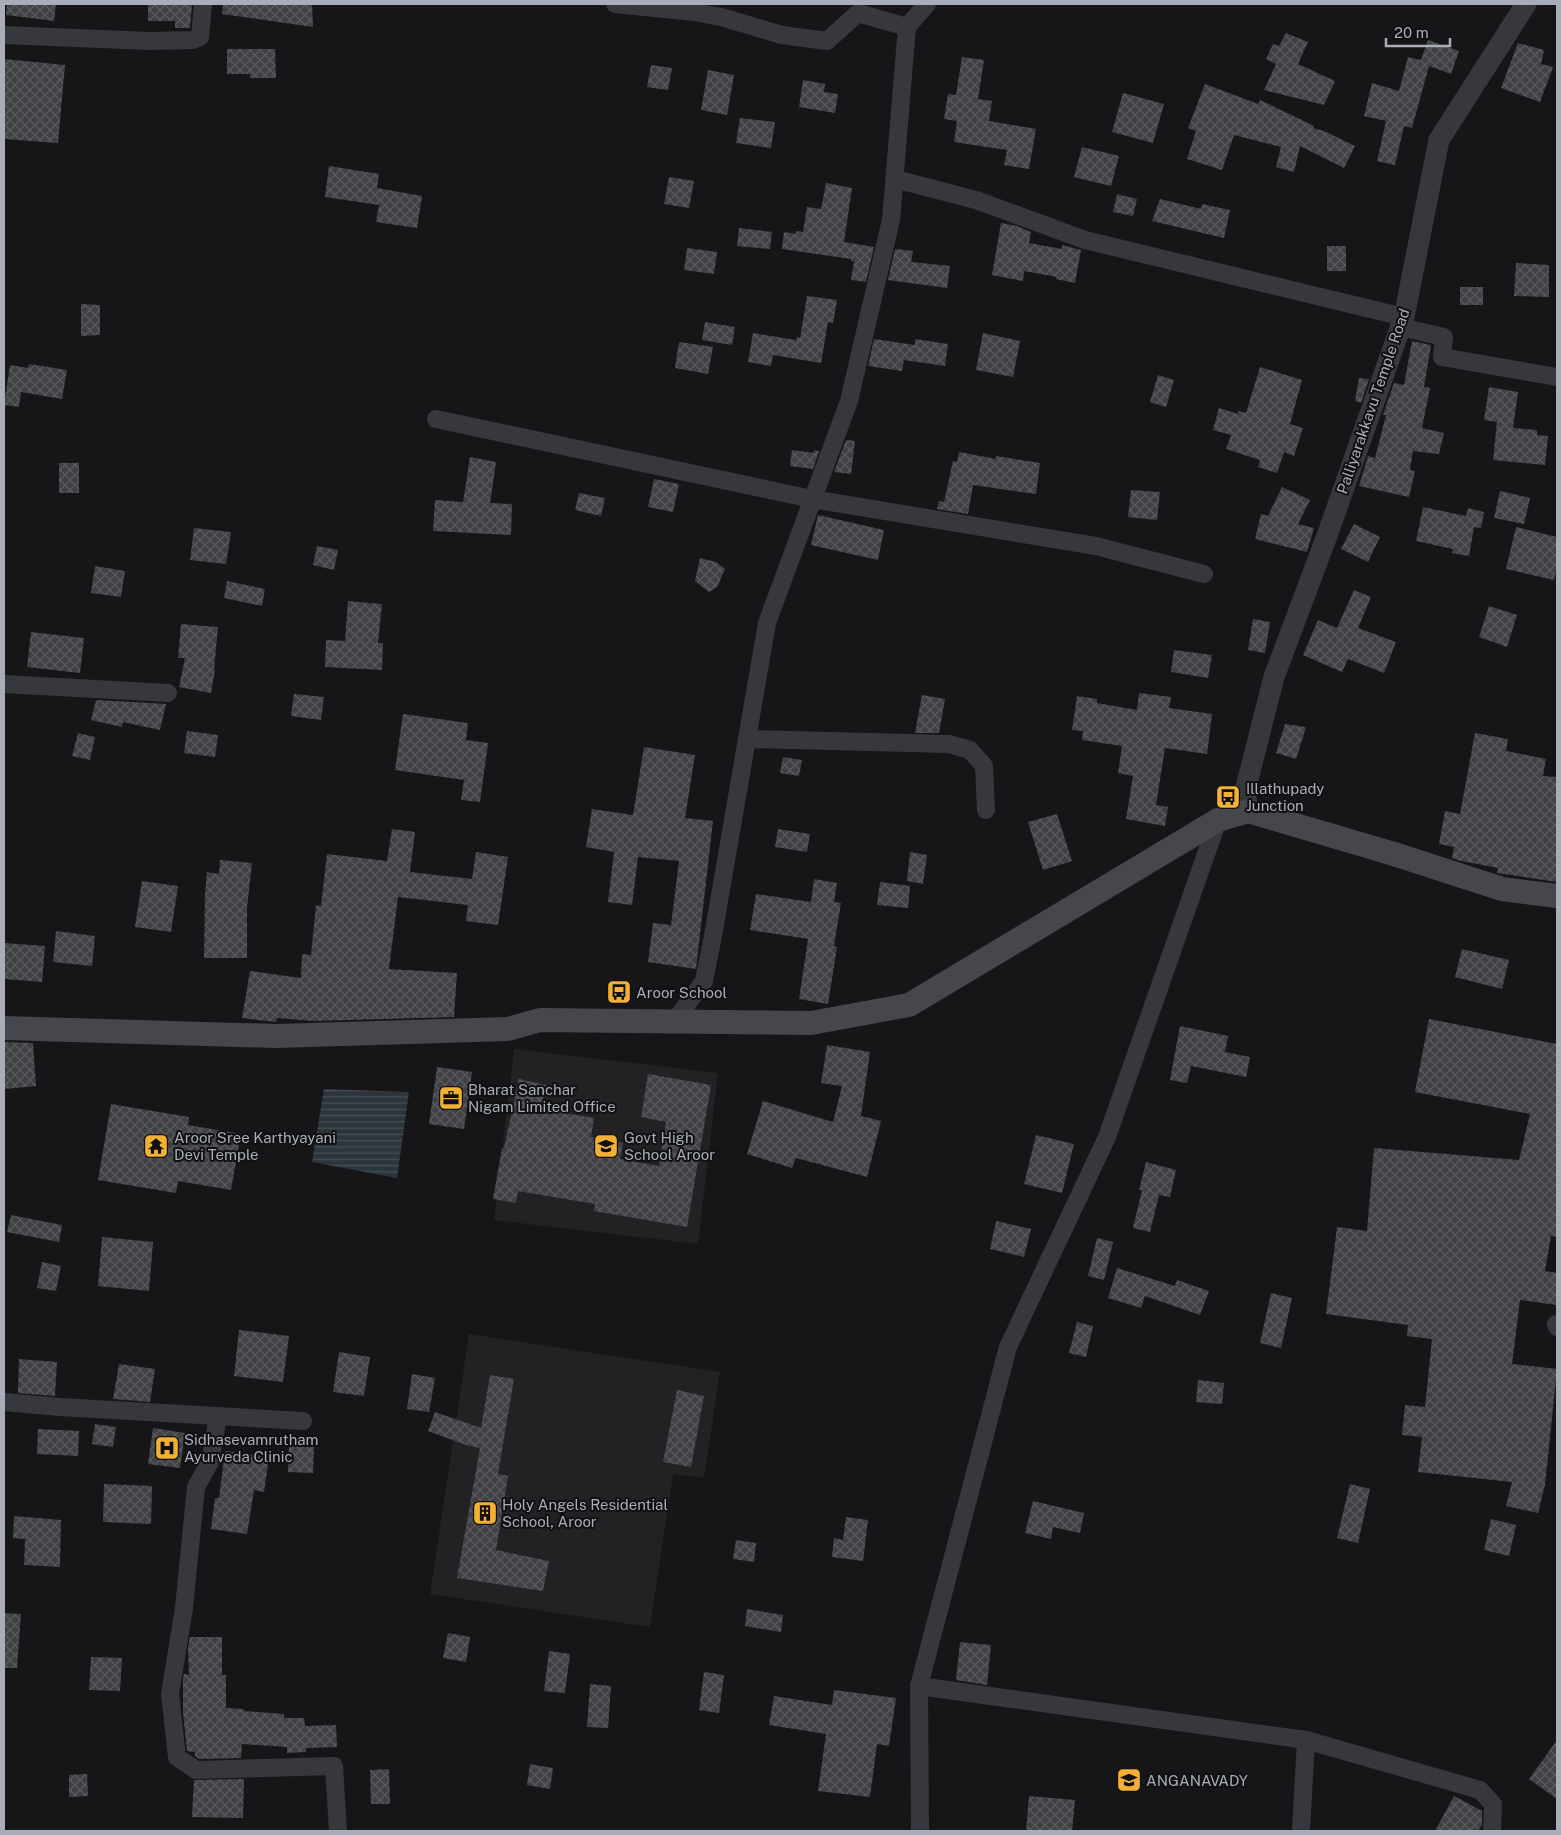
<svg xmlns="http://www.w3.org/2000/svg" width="1561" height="1835" font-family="'Public Sans',sans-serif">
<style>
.built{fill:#222225}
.water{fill:url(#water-rules)}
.building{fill:url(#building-cross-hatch)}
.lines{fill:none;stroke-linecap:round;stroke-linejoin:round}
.minor{stroke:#37383d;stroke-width:18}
.tertiary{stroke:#37383d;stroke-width:21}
.secondary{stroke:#45474d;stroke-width:24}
.labels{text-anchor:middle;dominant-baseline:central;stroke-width:4;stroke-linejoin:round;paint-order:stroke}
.street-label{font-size:15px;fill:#a8adb8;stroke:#111113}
.poi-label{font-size:15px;fill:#a8adb8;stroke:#111113;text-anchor:start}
</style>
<defs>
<pattern id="water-rules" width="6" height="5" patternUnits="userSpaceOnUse" patternTransform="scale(1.25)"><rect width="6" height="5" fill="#2c353c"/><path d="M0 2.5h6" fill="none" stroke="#485056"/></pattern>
<pattern id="building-cross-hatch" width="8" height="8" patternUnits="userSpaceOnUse" patternTransform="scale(1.25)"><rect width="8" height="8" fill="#404145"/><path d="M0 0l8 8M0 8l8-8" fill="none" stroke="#595a5e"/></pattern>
</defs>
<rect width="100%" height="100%" fill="#161618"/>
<g class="built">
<polygon points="514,1049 718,1073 698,1244 494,1220"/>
<polygon points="469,1334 720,1372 704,1478 673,1474 650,1627 430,1594"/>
</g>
<polygon class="water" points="324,1089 409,1092 397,1178 312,1162"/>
<g class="building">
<polygon points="7,4 56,4 54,21 6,15"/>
<polygon points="148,4 192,4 190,28 175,28 175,21 148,21"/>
<polygon points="223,4 312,4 313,27 222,14"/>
<polygon points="1286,33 1308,42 1298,64 1335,81 1324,105 1264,90 1276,64 1266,59 1273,44 1279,46"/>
<polygon points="1428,40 1459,51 1451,74 1429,66 1412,128 1404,126 1395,165 1377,161 1386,121 1364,116 1372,83 1399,91 1408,57 1421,60"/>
<polygon points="1518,43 1544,50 1541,64 1553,67 1540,102 1501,88"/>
<polygon points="227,49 275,49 276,78 250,78 250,74 227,74"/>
<polygon points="962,57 984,60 978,99 992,101 989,121 1036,129 1029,169 1004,165 1007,150 954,142 957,121 944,119 948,94 956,95"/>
<polygon points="4,59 65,65 58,143 4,139"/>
<polygon points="651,65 672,68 668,90 647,87"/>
<polygon points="708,70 734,75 727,115 701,110"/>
<polygon points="803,80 825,84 824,92 838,94 835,113 799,107"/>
<polygon points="1205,84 1258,104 1260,100 1314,126 1313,128 1324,131 1355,146 1344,168 1300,146 1294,172 1276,167 1281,147 1234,135 1222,170 1187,159 1196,131 1188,128"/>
<polygon points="1123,93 1164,104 1153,143 1112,132"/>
<polygon points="740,118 775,122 771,148 736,143"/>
<polygon points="1082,147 1119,156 1111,186 1074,177"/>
<polygon points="329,166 379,174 377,188 422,196 417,228 376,222 379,205 325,197"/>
<polygon points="669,177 694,181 689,208 664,204"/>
<polygon points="826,183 852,188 844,242 874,247 866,282 851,280 854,261 851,261 851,259 782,249 784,232 796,234 796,231 803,232 807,207 821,209"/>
<polygon points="1117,194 1137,199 1133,216 1113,212"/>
<polygon points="1160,199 1201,209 1202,204 1230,210 1224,238 1152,221"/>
<polygon points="1001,223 1017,226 1031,232 1029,243 1062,249 1062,245 1081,250 1075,283 1056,279 1057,277 1024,271 1023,281 992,275"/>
<polygon points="739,228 772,232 770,249 737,246"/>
<rect x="1327" y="246" width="19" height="25"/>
<polygon points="687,248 717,252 714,274 684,270"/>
<polygon points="895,249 913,251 911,262 950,266 947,288 888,280"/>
<polygon points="1516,263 1549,265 1549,297 1514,296"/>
<rect x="1460" y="287" width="23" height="18"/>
<polygon points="807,296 837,300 833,323 828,322 821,363 773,355 771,366 748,362 753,333 796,340 797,337 800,338"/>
<polygon points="81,304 100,305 100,335 81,336"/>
<polygon points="705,322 735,327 732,345 702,340"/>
<polygon points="983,333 1020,341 1013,377 976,370"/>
<polygon points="874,339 915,345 915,339 948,344 945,366 904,360 902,371 868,366"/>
<polygon points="1412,341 1431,345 1424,387 1430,388 1422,428 1444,433 1439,454 1413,451 1410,470 1415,471 1409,497 1359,486 1368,456 1375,458 1386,415 1383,415 1394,383 1404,385"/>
<polygon points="679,342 713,347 708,374 675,368"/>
<polygon points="29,364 67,370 62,399 21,392 19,407 4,405 10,365 28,368"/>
<polygon points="1260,367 1302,380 1290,424 1303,428 1294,456 1284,452 1277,473 1258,467 1260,460 1226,449 1231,435 1213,430 1219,408 1238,414 1238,411 1246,413"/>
<polygon points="1158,375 1174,380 1166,407 1150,402"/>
<polygon points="1359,378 1369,379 1361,403 1355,401"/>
<polygon points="1489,387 1518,392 1513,428 1537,430 1537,435 1548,436 1545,465 1493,460 1497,422 1484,420"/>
<polygon points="846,440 855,441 851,474 834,472"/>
<polygon points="792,450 814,453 814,450 819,451 813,469 790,466"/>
<polygon points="959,452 996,459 996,456 1040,463 1036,494 973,485 968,514 937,509 939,501 944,502 953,461 957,462"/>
<polygon points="470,457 496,462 490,503 512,504 511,535 433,531 435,500 463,502"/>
<rect x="59" y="463" width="20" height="30"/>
<polygon points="654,479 679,484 673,512 648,507"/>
<polygon points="1282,487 1310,500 1298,524 1314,528 1307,552 1255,539 1261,514 1268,516"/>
<polygon points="1131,490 1160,492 1157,520 1128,517"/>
<polygon points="1500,491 1530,498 1524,524 1494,518"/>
<polygon points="579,493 605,498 601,516 575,510"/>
<polygon points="1423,507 1466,516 1468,508 1484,512 1481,528 1474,527 1469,556 1452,553 1453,549 1416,541"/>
<polygon points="818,515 884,530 878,560 811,545"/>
<polygon points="1354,524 1380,537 1368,562 1341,549"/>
<polygon points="1516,527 1557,537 1557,566 1554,580 1506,569"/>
<polygon points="194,528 231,532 226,564 190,560"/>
<polygon points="317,546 338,550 334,570 313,565"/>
<polygon points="700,558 716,562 725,569 717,587 709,592 695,581"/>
<polygon points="95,566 125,571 121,597 91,593"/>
<polygon points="227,581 265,589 262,606 224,598"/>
<polygon points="1354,590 1371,597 1358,628 1396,642 1384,673 1348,659 1342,672 1303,655 1318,620 1337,628"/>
<polygon points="348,601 382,604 378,643 383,643 382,670 325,667 326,640 345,641"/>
<polygon points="1489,606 1517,615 1507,647 1479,637"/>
<polygon points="1253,619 1270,622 1265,653 1248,650"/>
<polygon points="181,624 218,627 214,669 215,670 211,693 179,687 185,658 178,658"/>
<polygon points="31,632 84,638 80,673 27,667"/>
<polygon points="1174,650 1212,655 1208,678 1171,672"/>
<polygon points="1139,693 1171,697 1169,708 1212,714 1207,754 1165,748 1156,805 1168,807 1165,826 1126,819 1133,776 1118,773 1122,746 1082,740 1083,731 1072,730 1077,696 1097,699 1097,703 1137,710"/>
<polygon points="294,694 324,697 321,720 291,716"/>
<polygon points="922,695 945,699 939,733 915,733"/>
<polygon points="96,700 166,704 160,730 123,722 122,727 91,720"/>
<polygon points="403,714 468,723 466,740 488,743 480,802 461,800 464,780 395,770"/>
<polygon points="1285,724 1306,727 1296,759 1276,753"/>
<polygon points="187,731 218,735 215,757 184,753"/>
<polygon points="78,733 95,737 90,760 72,756"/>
<polygon points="1475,733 1508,739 1506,751 1546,759 1543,776 1557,777 1557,882 1497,873 1498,868 1457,860 1452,858 1454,847 1439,844 1445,811 1460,814"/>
<polygon points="644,747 695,755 685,818 713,821 696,969 648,962 653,923 671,925 679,861 638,857 632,905 608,902 614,852 586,847 592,809 633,815"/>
<polygon points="783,757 802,760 799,776 780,773"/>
<polygon points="1057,814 1072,861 1043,870 1028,822"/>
<polygon points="392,829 415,832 410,872 472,879 476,852 508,857 498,925 466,921 468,905 398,897 389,969 457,973 454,1017 314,1021 277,1018 276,1022 242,1018 250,971 301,978 302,954 311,955 316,905 321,906 327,854 387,861"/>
<polygon points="778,829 810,834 807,852 775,847"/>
<polygon points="910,852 927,855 923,884 907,881"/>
<polygon points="220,860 252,863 247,908 247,958 204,958 205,894 207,872 219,874"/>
<polygon points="814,879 837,883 834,902 841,903 834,946 837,947 828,1004 799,999 808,939 750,930 756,894 811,902"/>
<polygon points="142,881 178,886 171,932 135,927"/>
<polygon points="880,882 910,886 908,908 877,905"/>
<polygon points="56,931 95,936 92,966 53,962"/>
<polygon points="4,943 45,946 42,982 4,979"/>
<polygon points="1462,949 1509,960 1502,989 1455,977"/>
<polygon points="1429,1019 1557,1044 1557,1237 1551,1236 1545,1271 1557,1273 1557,1305 1520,1300 1512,1364 1557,1369 1545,1485 1538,1513 1506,1506 1512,1482 1418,1472 1422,1437 1402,1435 1405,1405 1425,1407 1432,1339 1407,1336 1408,1325 1326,1314 1337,1227 1367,1231 1374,1148 1519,1160 1530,1114 1415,1092"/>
<polygon points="1180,1026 1228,1036 1225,1052 1250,1057 1246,1077 1191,1066 1187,1083 1170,1080"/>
<polygon points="4,1042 33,1043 36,1086 4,1089"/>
<polygon points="827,1045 870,1052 861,1116 881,1121 867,1177 796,1158 792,1168 747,1154 763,1101 833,1122 842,1086 821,1083"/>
<polygon points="437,1067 472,1072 464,1129 429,1124"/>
<polygon points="648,1074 711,1085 687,1227 594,1211 595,1204 518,1191 516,1203 493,1199 502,1148 504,1148 519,1079 546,1085 541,1109 594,1118 591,1137 623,1143 620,1159 659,1166 666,1122 641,1117"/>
<polygon points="111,1104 189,1117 188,1125 241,1134 231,1190 178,1181 176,1193 98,1180"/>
<polygon points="1036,1135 1074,1144 1062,1193 1024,1184"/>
<polygon points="1146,1162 1176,1170 1170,1197 1159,1195 1150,1232 1133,1228 1142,1190 1139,1190"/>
<polygon points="11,1215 62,1225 59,1242 7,1232"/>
<polygon points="996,1221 1031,1229 1024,1257 990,1249"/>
<polygon points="102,1237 153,1242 149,1291 98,1286"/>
<polygon points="1097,1238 1113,1242 1104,1280 1088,1276"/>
<polygon points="42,1262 61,1266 56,1291 37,1288"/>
<polygon points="1117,1268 1175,1286 1177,1280 1209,1291 1200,1315 1145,1296 1141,1308 1108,1298"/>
<polygon points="1271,1293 1292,1298 1281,1348 1260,1343"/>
<polygon points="1077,1322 1093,1326 1086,1357 1069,1353"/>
<polygon points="239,1330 289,1336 283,1382 234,1376"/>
<polygon points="339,1352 370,1357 364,1396 333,1392"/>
<polygon points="19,1359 57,1362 55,1396 18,1393"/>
<polygon points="119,1364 155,1369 150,1402 113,1399"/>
<polygon points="412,1374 435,1378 429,1412 407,1409"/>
<polygon points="490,1375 514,1379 498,1474 508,1476 496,1550 549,1561 543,1591 457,1578 480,1448 466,1445 428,1431 435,1412 481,1428"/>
<polygon points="1198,1380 1224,1383 1222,1404 1196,1402"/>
<polygon points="677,1390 704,1396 691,1467 663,1462"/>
<polygon points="95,1424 116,1427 113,1447 92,1444"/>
<polygon points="153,1428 185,1433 180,1468 148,1464"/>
<polygon points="38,1429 79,1431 78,1456 37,1454"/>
<polygon points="289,1446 314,1447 313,1473 288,1472"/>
<polygon points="225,1451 269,1457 264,1492 254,1490 247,1534 211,1529 215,1498 219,1498"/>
<polygon points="104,1484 152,1486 151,1524 103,1522"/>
<polygon points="1350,1484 1370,1489 1358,1543 1337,1538"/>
<polygon points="1033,1501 1084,1513 1080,1533 1053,1527 1051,1539 1025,1533"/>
<polygon points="14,1516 61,1520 60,1567 24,1565 25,1539 13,1538"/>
<polygon points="846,1517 868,1520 863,1561 832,1557 834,1538 843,1540"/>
<polygon points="1491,1519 1516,1525 1509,1556 1484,1550"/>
<polygon points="736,1540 756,1543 754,1562 733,1559"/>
<polygon points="747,1609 783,1615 781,1632 745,1626"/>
<polygon points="4,1613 21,1614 17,1668 4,1668"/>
<polygon points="448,1633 470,1637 466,1662 443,1658"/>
<polygon points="190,1637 222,1637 222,1675 226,1675 226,1708 244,1709 244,1711 284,1714 284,1718 304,1718 305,1726 336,1725 337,1747 306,1748 306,1752 287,1753 287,1747 242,1744 241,1758 199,1759 195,1756 195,1752 187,1751 183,1712 183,1678 184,1674 189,1675 188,1647"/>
<polygon points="960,1642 991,1645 987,1685 956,1680"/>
<polygon points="549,1651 570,1654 565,1693 544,1691"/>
<polygon points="91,1657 122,1658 120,1691 89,1690"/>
<polygon points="704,1672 724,1675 719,1713 699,1710"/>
<polygon points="590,1684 611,1686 608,1728 587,1727"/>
<polygon points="834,1690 896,1698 889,1746 877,1744 870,1797 818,1791 826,1734 769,1725 774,1696 832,1705"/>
<polygon points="1557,1740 1557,1799 1529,1779"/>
<polygon points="530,1764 553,1768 550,1789 527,1785"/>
<polygon points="389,1769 390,1804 371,1804 370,1770"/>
<polygon points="87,1774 88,1796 69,1797 69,1775"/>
<polygon points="244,1779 243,1818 192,1817 194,1780"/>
<polygon points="1029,1796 1075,1800 1072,1831 1026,1831"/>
<polygon points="1454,1796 1482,1811 1482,1825 1478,1831 1435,1831"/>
</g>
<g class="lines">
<g class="minor">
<polyline points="615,4 694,12 721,17 782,35 827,41 858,13 907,27"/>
<polyline points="4,35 150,41 193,40 200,37 203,4"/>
<polyline points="895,179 976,200 1085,240 1404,317"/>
<polyline points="1400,327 1444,337 1442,357 1557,377"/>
<polyline points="436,419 812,499 1096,546 1204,574"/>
<polyline points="4,684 168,693"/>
<polyline points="747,739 949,744 970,750 984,766 986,810"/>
<polyline points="1218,820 1107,1137 1008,1347 919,1686 1306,1740 1301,1831"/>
<polyline points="674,1022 704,981 713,936 767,623 849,401 891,220 907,27 927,4"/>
<polyline points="1556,1324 1557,1327"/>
<polyline points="4,1402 60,1407 303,1421"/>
<polyline points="218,1417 210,1462 196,1487 184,1608 170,1694 177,1757 196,1770 334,1766 338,1831"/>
<polyline points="919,1686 920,1831"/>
<polyline points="1306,1740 1480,1790 1493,1804 1492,1831"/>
</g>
<polyline class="tertiary" points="1248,811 1245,791 1274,677 1328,533 1404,317 1439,140 1526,4"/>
<polyline class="secondary" points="4,1028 277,1036 508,1029 540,1020 811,1023 909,1005 1218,820 1248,811 1394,854 1502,889 1557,896"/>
</g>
<defs>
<symbol id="bus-square" viewBox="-11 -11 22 22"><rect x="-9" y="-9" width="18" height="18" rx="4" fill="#f2b134" stroke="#111113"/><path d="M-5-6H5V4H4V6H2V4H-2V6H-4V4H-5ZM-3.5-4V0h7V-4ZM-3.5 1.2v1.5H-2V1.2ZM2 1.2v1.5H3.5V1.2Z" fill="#111"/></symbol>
<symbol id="office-square" viewBox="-11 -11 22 22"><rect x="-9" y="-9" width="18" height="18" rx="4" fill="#f2b134" stroke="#111113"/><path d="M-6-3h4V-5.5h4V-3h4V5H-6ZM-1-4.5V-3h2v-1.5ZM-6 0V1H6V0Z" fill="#111"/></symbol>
<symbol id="temple-square" viewBox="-11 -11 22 22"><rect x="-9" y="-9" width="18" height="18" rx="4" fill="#f2b134" stroke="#111113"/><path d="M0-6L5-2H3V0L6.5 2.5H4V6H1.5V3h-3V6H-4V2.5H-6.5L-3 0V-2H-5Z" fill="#111"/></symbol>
<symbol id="school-square" viewBox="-11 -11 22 22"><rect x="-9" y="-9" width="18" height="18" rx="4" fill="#f2b134" stroke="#111113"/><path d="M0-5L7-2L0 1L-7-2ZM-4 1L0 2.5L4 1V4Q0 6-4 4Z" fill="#111"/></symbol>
<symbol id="hospital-square" viewBox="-11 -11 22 22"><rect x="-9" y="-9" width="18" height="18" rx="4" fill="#f2b134" stroke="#111113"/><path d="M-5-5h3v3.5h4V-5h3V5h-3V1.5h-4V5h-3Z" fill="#111"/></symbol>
<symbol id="building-square" viewBox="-11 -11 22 22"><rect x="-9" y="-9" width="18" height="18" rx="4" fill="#f2b134" stroke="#111113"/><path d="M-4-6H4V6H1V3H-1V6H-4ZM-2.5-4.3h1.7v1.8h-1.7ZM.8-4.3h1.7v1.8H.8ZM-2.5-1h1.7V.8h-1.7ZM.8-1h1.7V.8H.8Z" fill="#111"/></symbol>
</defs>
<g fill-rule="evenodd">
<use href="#bus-square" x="1214" y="783" width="28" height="28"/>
<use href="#bus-square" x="605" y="978" width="28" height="28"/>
<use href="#office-square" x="437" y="1084" width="28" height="28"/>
<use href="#temple-square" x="142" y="1132" width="28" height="28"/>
<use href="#school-square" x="592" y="1132" width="28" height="28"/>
<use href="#hospital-square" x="153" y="1434" width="28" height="28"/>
<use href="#building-square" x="471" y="1499" width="28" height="28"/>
<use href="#school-square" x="1115" y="1766" width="28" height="28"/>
</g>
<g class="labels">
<g class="street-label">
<text transform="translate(1373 401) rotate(-71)">Palliyarakkavu Temple Road</text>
</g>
<g class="poi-label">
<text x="1246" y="788">Illathupady<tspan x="1246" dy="17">Junction</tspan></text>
<text x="636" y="992">Aroor School</text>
<text x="468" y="1089">Bharat Sanchar<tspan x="468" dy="17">Nigam Limited Office</tspan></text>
<text x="174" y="1137">Aroor Sree Karthyayani<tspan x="174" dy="17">Devi Temple</tspan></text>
<text x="624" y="1137">Govt High<tspan x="624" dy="17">School Aroor</tspan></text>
<text x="184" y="1439">Sidhasevamrutham<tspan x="184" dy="17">Ayurveda Clinic</tspan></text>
<text x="502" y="1504">Holy Angels Residential<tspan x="502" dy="17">School, Aroor</tspan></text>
<text x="1146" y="1780">ANGANAVADY</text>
</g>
</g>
<rect width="1561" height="1835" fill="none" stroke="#a8adb8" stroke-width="10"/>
<path d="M1386 38v8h64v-8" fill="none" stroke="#a8adb8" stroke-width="2.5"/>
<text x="1394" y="38" font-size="15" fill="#a8adb8" stroke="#111113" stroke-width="4" paint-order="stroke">20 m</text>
</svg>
